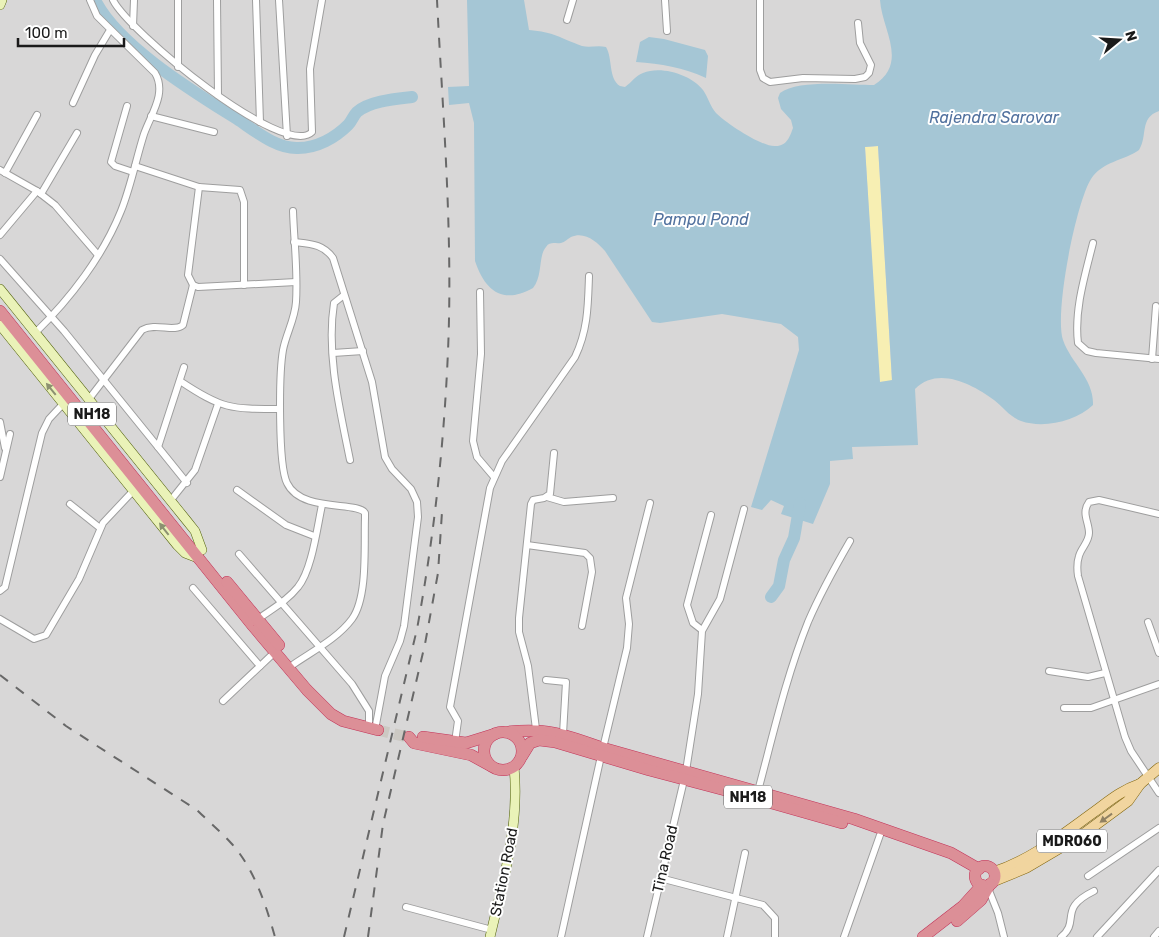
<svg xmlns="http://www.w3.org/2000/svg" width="1159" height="937" font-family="Rubik,sans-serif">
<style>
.residential{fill:#d8d7d7}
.sand{fill:#f7efb3}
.water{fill:#a5c6d5;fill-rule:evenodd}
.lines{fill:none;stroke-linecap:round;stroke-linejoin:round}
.river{stroke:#a5c6d5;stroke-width:12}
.highway-tunnel{stroke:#ccc9c3;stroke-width:11;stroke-dasharray:11 5.5;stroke-linecap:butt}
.street-casing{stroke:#9e9e9e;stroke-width:8}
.secondary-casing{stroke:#54640f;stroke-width:10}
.primary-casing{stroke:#82660e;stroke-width:11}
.highway-casing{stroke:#c23459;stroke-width:12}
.street{stroke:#fff;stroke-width:6}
.secondary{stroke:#eaf2b8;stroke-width:9}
.primary{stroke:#f1d59f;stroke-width:10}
.highway{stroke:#dc8f97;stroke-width:11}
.rail{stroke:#686868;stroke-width:2;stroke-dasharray:10 10;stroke-linecap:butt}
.oneway{fill:#8c9171}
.oneway2{fill:#908163}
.labels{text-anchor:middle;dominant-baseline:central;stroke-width:4;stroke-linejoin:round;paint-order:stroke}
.shield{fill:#fff;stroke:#5f5f5f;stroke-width:1}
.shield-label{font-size:14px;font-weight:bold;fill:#1a1a1a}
.street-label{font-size:15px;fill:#1a1a1a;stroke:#fff}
.water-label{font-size:16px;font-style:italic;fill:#52729f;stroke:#fff}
</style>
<rect width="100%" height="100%" fill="#ebe8e1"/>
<rect class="residential" x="0" y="0" width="1159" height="937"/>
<polygon class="sand" points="878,146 892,381 879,382 865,147"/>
<g class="water">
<path d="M467,0H524L529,30C554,32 560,38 582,46C590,48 597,45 606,47C613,59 608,78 620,86L625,87C632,82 635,76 643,73C661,65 692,75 703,90C708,97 710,106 716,113C726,123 763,148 776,146C787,146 790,136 793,128L791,120L781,109L778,98L780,93C798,79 850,85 874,85C909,63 882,30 880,0H1159V111C1139,118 1148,136 1139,150C1123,161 1103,161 1091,179C1076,203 1054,313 1063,340C1071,363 1094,379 1093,405C1076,421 1044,429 1021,421C1010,417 1003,407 994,400C972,384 938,366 915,389L918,445L852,447L853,459L830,461V484L813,524L781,514L784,506L771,500L762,510L751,507L799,350L798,337L781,324L722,314L660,323L652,322L605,251C597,242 585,231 571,237C567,239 565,242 561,243C555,244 550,241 546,247C538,256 543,276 533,288C503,305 485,291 475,261L474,123L469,103L449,105L448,87L469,86ZM878,146L892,380L880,382L865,147Z"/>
<path d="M649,37L664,39L705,50L708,56L706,78C683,67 661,64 636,62L640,42Z"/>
</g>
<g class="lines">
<g class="river">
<path d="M95,0C118,46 194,92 237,119C254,130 276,149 298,148C317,148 335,138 348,125C352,121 353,116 357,112C370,101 395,99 412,97"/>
<polyline points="771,597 779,586 784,560 794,538 800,503"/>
</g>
<polyline class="highway-tunnel" points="378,730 407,737"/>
<defs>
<g id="street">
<path d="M113,0C128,31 284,160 312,132L310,69L322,0"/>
<polyline points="178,0 178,67"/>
<polyline points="217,0 218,95"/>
<polyline points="256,0 260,122"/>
<polyline points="279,0 287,136"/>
<polyline points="665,0 667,31"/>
<polyline points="760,0 760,70 763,78 770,82 803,78 855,79 865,77 869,73 871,65 860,43 858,23"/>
<polyline points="567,20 573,0"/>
<polyline points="133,26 134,0"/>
<polyline points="73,103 95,55 110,30"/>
<polyline points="127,106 111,162 115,166 133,172"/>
<polyline points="151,116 214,132"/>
<polyline points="135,166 199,187 240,190 244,202 244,285"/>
<polyline points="0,170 37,191 55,205 98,255"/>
<polyline points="5,173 37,115"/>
<polyline points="199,187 188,275 193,285 198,287 296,282"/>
<polyline points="41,194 77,133"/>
<path d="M293,211C294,241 298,272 296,302C295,319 286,334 283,350C279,373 278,465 287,483C301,513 358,501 365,513V518C364,545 368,597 352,619C338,638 313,651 294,664"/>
<polyline points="0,235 37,191"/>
<path d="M294,242C311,244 323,244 333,258L372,382L385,457L392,469L411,489L417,502L418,517L404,626L400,641L385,676L375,730"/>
<path d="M1093,243C1085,275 1074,310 1078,343L1087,351L1096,353L1159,359"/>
<polyline points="0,259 64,331 158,447 184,367"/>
<polyline points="480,292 481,354 473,441 477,457 494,477"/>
<path d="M344,295L334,303C326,354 340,410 350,460"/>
<path d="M36,332C70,299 103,256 121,211C131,186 136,159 144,134C151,114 167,93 155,73L97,16L90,0"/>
<polyline points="333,353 363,351"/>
<polyline points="1152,359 1156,306"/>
<path d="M180,381C222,409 230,409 280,409"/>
<path d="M89,399L142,330C156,322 174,333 183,325L193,285"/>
<polyline points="0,422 5,448"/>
<polyline points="158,447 187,483"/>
<polyline points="0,477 10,434"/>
<polyline points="237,490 286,525 314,536"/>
<polyline points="547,497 564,502 613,498"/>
<polyline points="171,500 195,470 218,404"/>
<polyline points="70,504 100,528"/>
<path d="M1159,514L1099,500L1089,502C1081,513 1089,522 1089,533C1089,542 1081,548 1079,556C1077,562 1077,569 1078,576L1125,737L1131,751L1159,793"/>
<polyline points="527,545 585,553 590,558 592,572 582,626"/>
<polyline points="239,554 352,684 369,711 369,729"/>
<polyline points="193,588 260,666"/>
<polyline points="0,591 5,587 42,433 49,419 63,404"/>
<polyline points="0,619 34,639 46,635 79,579 103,523 134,490"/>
<path d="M258,619C272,609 287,601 298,587C312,570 317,528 322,505"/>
<polyline points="1148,622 1159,653"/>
<polyline points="702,630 693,623 687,605 711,515"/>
<polyline points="1049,671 1088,677 1105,673"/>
<polyline points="546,680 566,682 563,734"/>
<polyline points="223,701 276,651"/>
<polyline points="1064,708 1091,708 1159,684"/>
<polyline points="536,729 528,666 519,632 519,618 531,504 533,500 544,498 550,494 554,453"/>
<path d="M455,742L458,721L450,707L490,488L502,461L575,357C588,330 588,305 589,276"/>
<polyline points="603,748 627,648 629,624 626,598 650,503"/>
<polyline points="686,771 698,694 702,631 720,599 744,509"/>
<path d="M758,791C773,735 786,677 808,622C820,594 835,567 850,541"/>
<polyline points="1088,876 1159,828"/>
<polyline points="660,878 763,905 775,918 775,937"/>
<polyline points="988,888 998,913 1004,937"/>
<polyline points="406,907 492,930"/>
<polyline points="561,937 601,756"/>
<polyline points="647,937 684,780"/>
<polyline points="727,937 745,853"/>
<polyline points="844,937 880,835"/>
<path d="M1061,937C1081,921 1057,909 1094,891"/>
<polyline points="1097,937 1159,870"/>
<polyline points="1154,937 1159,931"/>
</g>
<g id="secondary">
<polyline points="0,5 2,0"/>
<polyline points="0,289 187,521 195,531 202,550"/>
<polyline points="0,325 177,545 185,553 198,558"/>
<path d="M490,937C503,881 520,825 514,767"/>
</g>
<g id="primary">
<path d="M994,872C1031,860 1062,835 1094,812C1109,801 1122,790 1140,784"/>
<polyline points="992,882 1026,868 1082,835 1128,801 1140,784 1159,768"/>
</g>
<g id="highway">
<polyline points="0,311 253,626 307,690 331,714 343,721 378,730"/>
<polyline points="227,582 279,645"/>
<path d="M506,732C549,728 563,734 603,748L854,819L951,853L979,869"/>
<circle cx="503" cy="751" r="19"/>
<polyline points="409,737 414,743 471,755 491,766"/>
<polyline points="423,737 466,743 495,734"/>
<polyline points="522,756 530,743 539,740 555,742 649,770 736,793"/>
<polyline points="754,798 842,823"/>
<circle cx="985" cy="876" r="10"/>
<polyline points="957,921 981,900 990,884"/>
<polyline points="923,937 963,906 982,885"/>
</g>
</defs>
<use href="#street" class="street-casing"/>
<use href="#secondary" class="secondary-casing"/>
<use href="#primary" class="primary-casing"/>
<use href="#highway" class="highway-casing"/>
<use href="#street" class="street"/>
<use href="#secondary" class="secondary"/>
<use href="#primary" class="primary"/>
<use href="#highway" class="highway"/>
<g class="rail">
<path d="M0,675L66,726L197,810C208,821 220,831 231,843C254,868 266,905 275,937"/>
<path d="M344,937L417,629C434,537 444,445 448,351C453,234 443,117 437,0"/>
<polyline points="368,937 383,824 425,644 438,573 442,512"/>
</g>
</g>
<defs><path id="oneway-solid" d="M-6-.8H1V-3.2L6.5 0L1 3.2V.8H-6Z" transform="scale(1.25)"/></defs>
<g class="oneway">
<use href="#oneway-solid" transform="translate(51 389) rotate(-129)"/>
<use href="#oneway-solid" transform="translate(164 529) rotate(-128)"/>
</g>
<use class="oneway2" href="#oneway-solid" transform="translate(1106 818) rotate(144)"/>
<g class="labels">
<g class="shield">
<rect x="68" y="402.5" width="48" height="23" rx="4"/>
<rect x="724" y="785.5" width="48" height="23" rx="4"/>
<rect x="1037" y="829.5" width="70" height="23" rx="4"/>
</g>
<g class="shield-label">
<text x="92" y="414">NH18</text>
<text x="748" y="797">NH18</text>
<text x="1072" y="841">MDR060</text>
</g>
<g class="street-label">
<text transform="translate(665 859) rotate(-77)">Tina Road</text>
<text transform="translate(504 872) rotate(-79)">Station Road</text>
</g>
<g class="water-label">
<text x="994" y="117">Rajendra Sarovar</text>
<text x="701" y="219">Pampu Pond</text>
</g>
</g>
<g transform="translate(1119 40) rotate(72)" stroke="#ffffff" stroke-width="4" paint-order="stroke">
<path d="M0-4L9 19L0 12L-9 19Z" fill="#1a1a1a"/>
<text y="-8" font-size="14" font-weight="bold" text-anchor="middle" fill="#1a1a1a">N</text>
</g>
<path d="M18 38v8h106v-8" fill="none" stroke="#1a1a1a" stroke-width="2.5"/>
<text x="25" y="38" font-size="15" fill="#1a1a1a" stroke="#ffffff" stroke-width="4" paint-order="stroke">100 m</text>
</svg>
